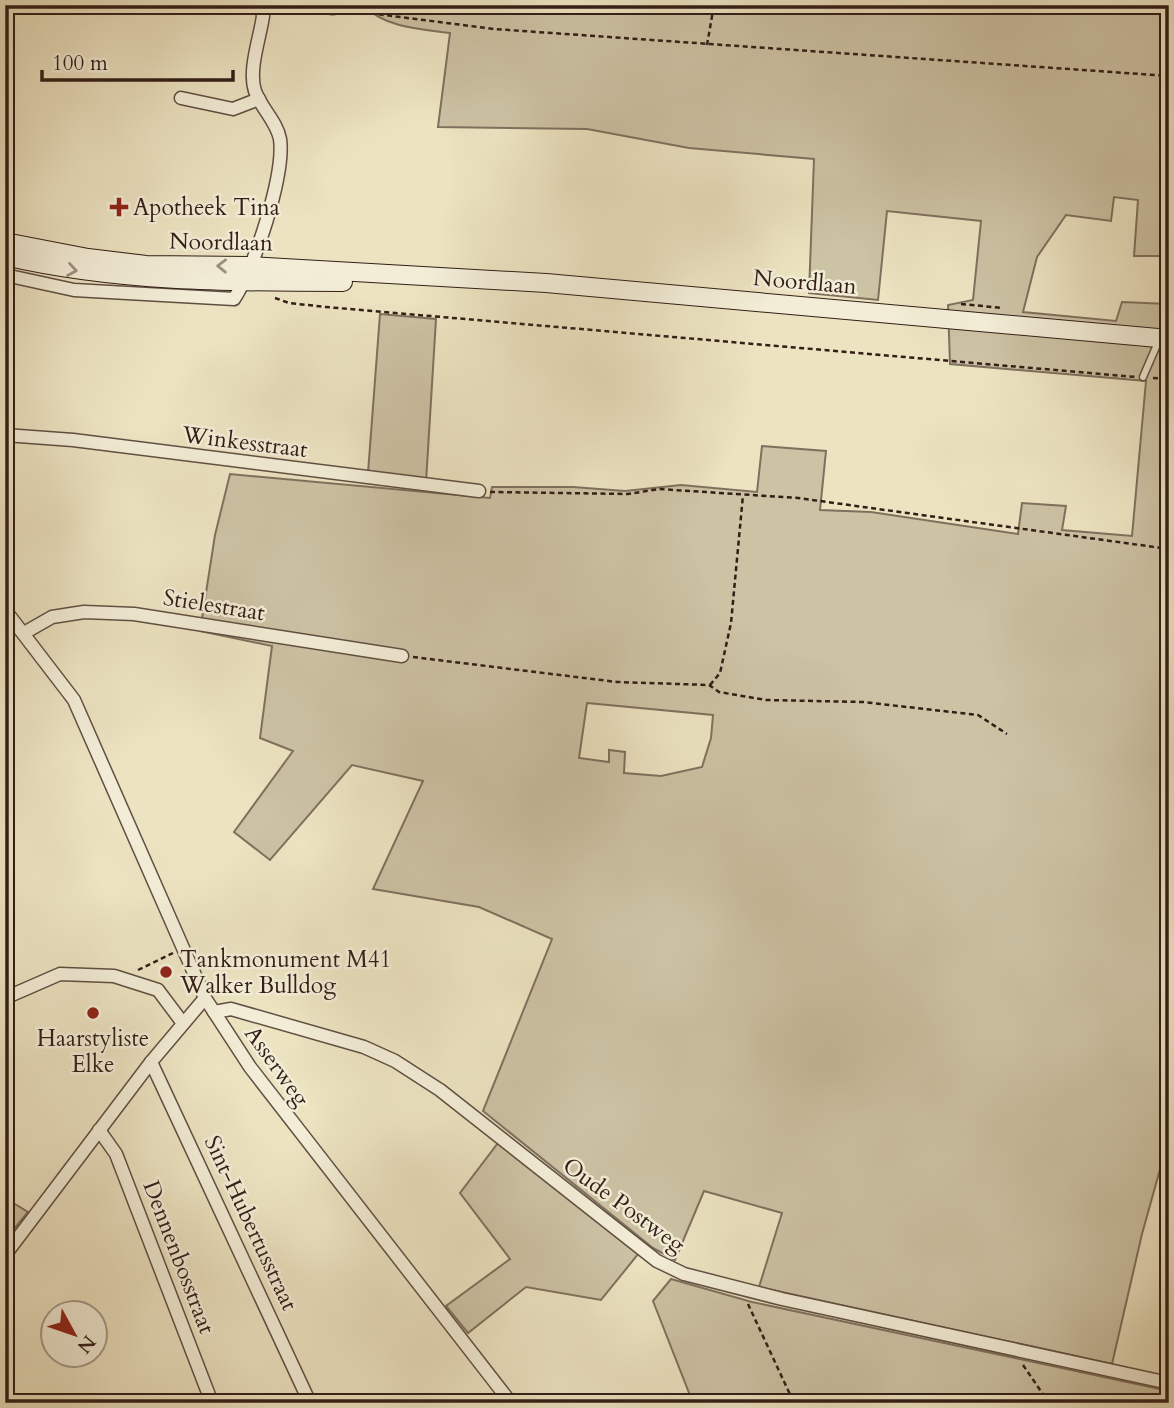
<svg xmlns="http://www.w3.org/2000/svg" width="1174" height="1408" font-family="Cardo,serif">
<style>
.green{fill:#ccc2a4;stroke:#7f705e;stroke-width:2;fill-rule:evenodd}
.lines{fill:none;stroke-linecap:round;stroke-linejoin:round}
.service-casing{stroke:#604f42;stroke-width:9}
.minor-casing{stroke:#604f42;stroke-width:15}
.secondary-casing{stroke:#321e17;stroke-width:20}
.path{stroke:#321e17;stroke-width:2.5;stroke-dasharray:5 3.5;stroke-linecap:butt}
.service{stroke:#f3edd7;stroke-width:6}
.minor{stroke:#f3edd7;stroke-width:12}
.secondary{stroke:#f3edd7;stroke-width:18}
.oneway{stroke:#9c9081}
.poi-dot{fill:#8f2418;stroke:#f3edd7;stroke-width:2.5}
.labels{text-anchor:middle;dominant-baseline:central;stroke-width:5;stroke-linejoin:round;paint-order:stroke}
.poi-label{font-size:23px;fill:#321e17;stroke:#f3edd7;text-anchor:start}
.street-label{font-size:23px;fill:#321e17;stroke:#f3edd7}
</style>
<rect width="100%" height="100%" fill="#ece3c1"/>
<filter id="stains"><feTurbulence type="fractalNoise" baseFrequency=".00286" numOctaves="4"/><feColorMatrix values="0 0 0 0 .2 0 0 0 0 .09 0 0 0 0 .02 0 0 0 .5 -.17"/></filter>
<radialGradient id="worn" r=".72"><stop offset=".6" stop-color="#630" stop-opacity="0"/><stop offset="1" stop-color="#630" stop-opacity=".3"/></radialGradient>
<g class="green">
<path d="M362,5H1169V256H1134L1138,200L1114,197L1111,221L1066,215L1037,257L1023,312L1116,321L1122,302L1168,304L1169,299V1137L1142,1234L1112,1364L759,1287L782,1213L704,1191L675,1260L653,1248L483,1111L552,939L479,907L373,889L423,781L352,765L270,860L234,832L293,751L260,738L272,646L200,631L215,535L230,474L490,498L492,487H573L625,491L681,485L757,492L762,446L826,451L820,510L871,512L1018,534L1022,503L1066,506L1062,530L1132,536L1146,381L950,364L948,305L973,300L981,221L887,211L878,300L809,293L814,159L689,148L587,129L438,127L450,33C418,29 387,28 362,5ZM587,703L713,715L711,738L702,767L661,776L624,773L625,752L609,750V762L579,758Z"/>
<polygon points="380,314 436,319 426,482 368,473"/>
<polygon points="498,1143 639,1253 601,1300 526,1287 468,1333 446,1306 510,1259 460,1193"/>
<polygon points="5,1198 28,1212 5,1240"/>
<polygon points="671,1279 752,1302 1169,1391 1169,1403 693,1403 653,1301"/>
</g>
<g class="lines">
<defs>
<polyline id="service" points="1143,377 1159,340"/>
<g id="minor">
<polyline points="308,5 333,8"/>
<polyline points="181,98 233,109 259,99"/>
<path d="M5,275L74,290L234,299C254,269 285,175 280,139C277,122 261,108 255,91C248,70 260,38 263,16L261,5"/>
<polyline points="5,435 73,440 479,491"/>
<polyline points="5,610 74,700 205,998 250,1067 511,1403"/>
<polyline points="24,633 52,617 84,612 134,614 402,656"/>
<polyline points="5,998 60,974 114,976 158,990 182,1022"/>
<polyline points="214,1012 231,1009 364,1047 395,1061 440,1090 657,1261 684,1274 782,1299 1169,1383"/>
<polyline points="151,1062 310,1403"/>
<polyline points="99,1130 116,1154 212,1403"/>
<polyline points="5,1255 151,1062 205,998"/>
</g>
<g id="secondary">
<polyline points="5,242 88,258 146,265 249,266 546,283 1169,339"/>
<path d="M5,256C116,282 229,282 343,282"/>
</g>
</defs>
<use href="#service" class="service-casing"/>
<use href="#minor" class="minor-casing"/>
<use href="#secondary" class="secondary-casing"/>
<g class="path">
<polyline points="345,10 494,29 1169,76"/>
<polyline points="707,45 714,5"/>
<polyline points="275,298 289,303 326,307 1136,377"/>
<polyline points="961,304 1003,308"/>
<polyline points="1153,378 1169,379"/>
<polyline points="490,492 628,494 659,489 798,498 1169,549"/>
<polyline points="413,657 617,682 709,685 719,692 766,700 863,702 978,715 1007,734"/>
<polyline points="710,685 720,673 731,623 743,495"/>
<polyline points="138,970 173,953"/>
<polyline points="748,1304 794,1403"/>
<polyline points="1023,1365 1049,1403"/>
</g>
<use href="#service" class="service"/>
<use href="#minor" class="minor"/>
<use href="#secondary" class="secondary"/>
</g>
<defs><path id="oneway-chevron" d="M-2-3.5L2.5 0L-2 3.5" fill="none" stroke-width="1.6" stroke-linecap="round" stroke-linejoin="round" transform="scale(1.75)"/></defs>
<g class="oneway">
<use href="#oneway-chevron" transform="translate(222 266) rotate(-179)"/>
<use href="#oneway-chevron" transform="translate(72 270) rotate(9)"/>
</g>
<g class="poi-dot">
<path d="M115.5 196.5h7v7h7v7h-7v7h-7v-7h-7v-7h7z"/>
<circle cx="166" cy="972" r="7"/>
<circle cx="93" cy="1013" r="7"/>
</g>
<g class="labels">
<g class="poi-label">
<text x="133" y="207">Apotheek Tina</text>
<text x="180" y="959">Tankmonument M41<tspan x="180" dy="26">Walker Bulldog</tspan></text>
<text x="93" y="1038" text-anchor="middle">Haarstyliste<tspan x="93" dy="26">Elke</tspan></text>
</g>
<g class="street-label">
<text transform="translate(221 242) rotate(1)">Noordlaan</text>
<text transform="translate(805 282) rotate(5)">Noordlaan</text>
<text transform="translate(245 442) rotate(7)">Winkesstraat</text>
<text transform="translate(214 605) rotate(9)">Stielestraat</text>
<text transform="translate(277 1066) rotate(54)">Asserweg</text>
<text transform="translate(624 1205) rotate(36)">Oude Postweg</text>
<text transform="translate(251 1223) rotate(65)">Sint-Hubertusstraat</text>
<text transform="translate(179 1257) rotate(69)">Dennenbosstraat</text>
</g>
</g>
<rect width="1174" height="1408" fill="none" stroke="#ece3c1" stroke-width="28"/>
<rect x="7" y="7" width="1160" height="1394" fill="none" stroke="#321e17" stroke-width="3.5"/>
<rect x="14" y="14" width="1146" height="1380" fill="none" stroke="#321e17" stroke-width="2"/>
<g transform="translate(74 1334) rotate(130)"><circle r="33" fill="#f3edd7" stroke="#a69a8a" stroke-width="2"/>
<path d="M0-5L12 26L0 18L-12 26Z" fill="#8f2418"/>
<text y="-10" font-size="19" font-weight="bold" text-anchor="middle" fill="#321e17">N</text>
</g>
<path d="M42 70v10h191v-10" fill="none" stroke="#321e17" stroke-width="3.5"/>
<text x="52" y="70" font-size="21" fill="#321e17" stroke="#f3edd7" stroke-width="5" paint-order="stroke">100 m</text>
<rect width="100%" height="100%" filter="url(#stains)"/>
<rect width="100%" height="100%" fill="url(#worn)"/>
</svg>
